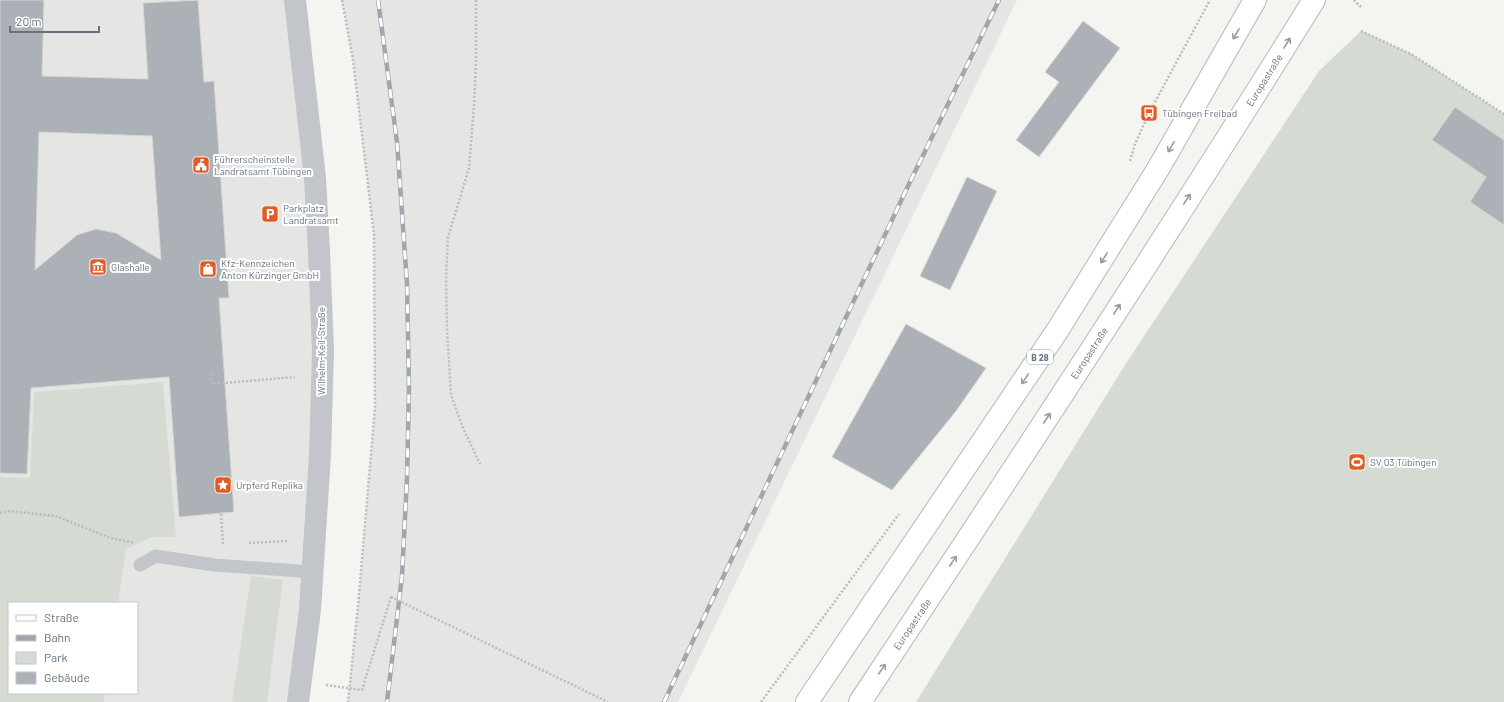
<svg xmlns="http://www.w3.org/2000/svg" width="1504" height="702" font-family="Barlow,sans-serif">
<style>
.built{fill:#e5e6e4;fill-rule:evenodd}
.green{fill:#d5dbd2}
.building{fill:#abb1b6;stroke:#d6d6d3;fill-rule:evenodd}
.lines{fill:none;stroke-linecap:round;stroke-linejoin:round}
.primary-casing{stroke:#b3b7bb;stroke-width:24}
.path{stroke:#babcbe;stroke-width:2.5;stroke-dasharray:2 2;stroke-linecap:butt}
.service{stroke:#c2c5c9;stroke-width:13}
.minor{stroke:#c2c5c9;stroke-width:22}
.primary{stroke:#fff;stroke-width:22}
.rail-casing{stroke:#a1a6ac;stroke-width:4.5}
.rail{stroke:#fff;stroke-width:3;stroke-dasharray:9;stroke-linecap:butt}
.path-bridge{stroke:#babcbe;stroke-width:2.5;stroke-dasharray:2 2;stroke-linecap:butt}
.oneway{stroke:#929ca7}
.labels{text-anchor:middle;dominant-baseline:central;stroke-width:4;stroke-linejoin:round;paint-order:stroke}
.shield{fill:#fff;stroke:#929ca7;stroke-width:1}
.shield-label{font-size:9px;font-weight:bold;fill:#647281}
.street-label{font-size:10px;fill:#647281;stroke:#fff}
.poi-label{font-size:10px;fill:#647281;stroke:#fff;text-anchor:start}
</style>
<rect width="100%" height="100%" fill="#f4f5f1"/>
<g class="built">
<path d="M0,0H295L319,251L298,702H0ZM9,603H137V693H9Z"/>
<polygon points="342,0 1017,0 678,702 348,702 358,606 375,407 374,235 353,60"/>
</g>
<g class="green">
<polygon points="1361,31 1411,54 1504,114 1504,702 916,702 1125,365 1319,71"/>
<polygon points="163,382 176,537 152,537 126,549 118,603 9,603 9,693 105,693 104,702 0,702 0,477 30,478 34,392"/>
<polygon points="251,576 283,580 267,702 232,702"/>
</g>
<g class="building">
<path d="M0,0H44L42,76L148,79L143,3L198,0L204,82L214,81L229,298H219L234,512L179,517L169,377L31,388L27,474L0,473ZM39,132L152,136L161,260L116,233L96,229L77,235L35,270Z"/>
<polygon points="1083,21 1120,48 1039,157 1016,140 1059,82 1045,72"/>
<polygon points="1455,107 1504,140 1504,225 1470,202 1486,177 1432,140"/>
<polygon points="967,177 997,191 950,290 920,276"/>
<polygon points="906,324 986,368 956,411 892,490 832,457"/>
</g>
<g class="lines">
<defs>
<g id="primary">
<polyline points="807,702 1057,331 1158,169 1255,0"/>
<path d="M860,702C1014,470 1167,237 1314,0"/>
</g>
</defs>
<use href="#primary" class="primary-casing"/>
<g class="path">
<polyline points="342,0 353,60 374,235 375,407 358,606 348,702"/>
<polyline points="476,0 476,62 474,106 469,168 448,237 446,278 447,328 451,395 463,428 480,464"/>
<polyline points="1354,0 1361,7"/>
<polyline points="1361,31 1411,54 1504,114"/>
<polyline points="1130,161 1135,144 1149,113 1210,0"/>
<polyline points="211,374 212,384 295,377"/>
<polyline points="0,513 9,511 55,516 111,538 135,543"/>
<polyline points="221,514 223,544"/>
<polyline points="249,543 288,541"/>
<polyline points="326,685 362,690 391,597"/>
<polyline points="761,702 899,514"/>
</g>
<polyline class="service" points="140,565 156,556 214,565 313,572"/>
<polyline class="minor" points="295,0 315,178 319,251 323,351 320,455 310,610 298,702"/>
<use href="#primary" class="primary"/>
<defs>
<g id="rail">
<polyline points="378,0 397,142 407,284 409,388 407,478 402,576 387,702"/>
<polyline points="664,702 909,184 999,0"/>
</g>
</defs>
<use href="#rail" class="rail-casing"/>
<use href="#rail" class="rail"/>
<polyline class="path-bridge" points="391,597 608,702"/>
</g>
<defs><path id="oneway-shaft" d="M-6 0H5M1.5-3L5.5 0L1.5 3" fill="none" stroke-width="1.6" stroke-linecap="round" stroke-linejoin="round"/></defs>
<g class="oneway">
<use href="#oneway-shaft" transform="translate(1236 34) rotate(120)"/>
<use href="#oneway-shaft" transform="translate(1287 43) rotate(-58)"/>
<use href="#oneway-shaft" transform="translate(1171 147) rotate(120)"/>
<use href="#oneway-shaft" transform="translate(1187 199) rotate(-57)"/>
<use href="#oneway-shaft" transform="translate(1104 258) rotate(122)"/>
<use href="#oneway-shaft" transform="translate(1117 309) rotate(-57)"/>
<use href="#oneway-shaft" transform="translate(1025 379) rotate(124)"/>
<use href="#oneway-shaft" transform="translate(1047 418) rotate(-57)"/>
<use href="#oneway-shaft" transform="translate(953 561) rotate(-56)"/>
<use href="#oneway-shaft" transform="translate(882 669) rotate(-56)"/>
</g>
<defs>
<symbol id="bus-square" viewBox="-11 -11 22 22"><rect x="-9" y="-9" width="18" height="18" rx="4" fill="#df5c27" stroke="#fff"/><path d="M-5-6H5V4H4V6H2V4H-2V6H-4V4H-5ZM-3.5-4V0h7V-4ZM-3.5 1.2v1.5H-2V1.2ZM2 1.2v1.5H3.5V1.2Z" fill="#fff"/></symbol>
<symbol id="civic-square" viewBox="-11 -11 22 22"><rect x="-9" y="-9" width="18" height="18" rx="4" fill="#df5c27" stroke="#fff"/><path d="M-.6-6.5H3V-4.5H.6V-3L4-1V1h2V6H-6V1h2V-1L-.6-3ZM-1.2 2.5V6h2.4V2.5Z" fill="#fff"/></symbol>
<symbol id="parking-square" viewBox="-11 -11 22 22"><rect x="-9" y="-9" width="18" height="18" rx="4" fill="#df5c27" stroke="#fff"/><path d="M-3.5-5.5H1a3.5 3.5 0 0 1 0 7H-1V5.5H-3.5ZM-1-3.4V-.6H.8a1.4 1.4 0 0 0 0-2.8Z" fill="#fff"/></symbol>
<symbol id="museum-square" viewBox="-11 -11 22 22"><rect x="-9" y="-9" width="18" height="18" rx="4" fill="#df5c27" stroke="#fff"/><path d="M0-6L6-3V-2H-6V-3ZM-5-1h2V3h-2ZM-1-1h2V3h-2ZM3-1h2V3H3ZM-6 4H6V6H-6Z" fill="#fff"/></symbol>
<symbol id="shop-square" viewBox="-11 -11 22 22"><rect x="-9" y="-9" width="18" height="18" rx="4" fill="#df5c27" stroke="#fff"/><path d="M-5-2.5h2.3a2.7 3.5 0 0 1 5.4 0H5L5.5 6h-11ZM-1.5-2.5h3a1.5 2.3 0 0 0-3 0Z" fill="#fff"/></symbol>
<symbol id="stadium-square" viewBox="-11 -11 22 22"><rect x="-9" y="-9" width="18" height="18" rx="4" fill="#df5c27" stroke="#fff"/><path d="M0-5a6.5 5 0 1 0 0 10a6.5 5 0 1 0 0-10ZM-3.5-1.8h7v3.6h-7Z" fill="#fff"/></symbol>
<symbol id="sight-square" viewBox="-11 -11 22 22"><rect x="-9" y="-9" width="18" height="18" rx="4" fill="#df5c27" stroke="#fff"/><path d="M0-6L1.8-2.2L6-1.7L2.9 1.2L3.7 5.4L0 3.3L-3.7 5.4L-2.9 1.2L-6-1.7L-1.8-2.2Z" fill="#fff"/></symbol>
</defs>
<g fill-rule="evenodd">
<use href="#bus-square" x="1139" y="103" width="20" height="20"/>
<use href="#civic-square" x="191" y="155" width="20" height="20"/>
<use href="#parking-square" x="260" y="204" width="20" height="20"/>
<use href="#museum-square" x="88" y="257" width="20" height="20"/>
<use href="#shop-square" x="198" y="259" width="20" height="20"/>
<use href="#stadium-square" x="1347" y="452" width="20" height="20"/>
<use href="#sight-square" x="213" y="475" width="20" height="20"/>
</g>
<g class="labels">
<rect class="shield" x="1027" y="350" width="26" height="14" rx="3"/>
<g class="shield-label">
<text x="1040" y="357">B 28</text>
</g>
<g class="street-label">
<text transform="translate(1264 80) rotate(-58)">Europastraße</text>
<text transform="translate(321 351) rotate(-90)">Wilhelm-Keil-Straße</text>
<text transform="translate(1089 353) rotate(-57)">Europastraße</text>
<text transform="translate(912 624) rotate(-56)">Europastraße</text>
</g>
<g class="poi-label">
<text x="1162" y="113">Tübingen Freibad</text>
<text x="214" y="159">Führerscheinstelle<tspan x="214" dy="12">Landratsamt Tübingen</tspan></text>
<text x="283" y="208">Parkplatz<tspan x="283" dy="12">Landratsamt</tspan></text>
<text x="221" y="263">Kfz-Kennzeichen<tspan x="221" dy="12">Anton Kürzinger GmbH</tspan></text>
<text x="111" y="267">Glashalle</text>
<text x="1370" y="462">SV 03 Tübingen</text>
<text x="236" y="485">Urpferd Replika</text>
</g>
</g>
<rect x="8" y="602" width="130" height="92" fill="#ffffff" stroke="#c1c7cd"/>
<rect x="16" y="615" width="20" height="6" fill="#ffffff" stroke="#c1c7cd"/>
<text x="44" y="622" font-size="12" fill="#647281">Straße</text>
<rect x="16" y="635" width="20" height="6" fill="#a1a6ac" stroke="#c1c7cd"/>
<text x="44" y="642" font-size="12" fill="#647281">Bahn</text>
<rect x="16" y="652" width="20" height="12" fill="#d5dbd2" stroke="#c1c7cd"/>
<text x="44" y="662" font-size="12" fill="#647281">Park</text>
<rect x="16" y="672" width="20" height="12" fill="#abb1b6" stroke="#c1c7cd"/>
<text x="44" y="682" font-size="12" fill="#647281">Gebäude</text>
<path d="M10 26v6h89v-6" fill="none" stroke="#647281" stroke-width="2"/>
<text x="16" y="26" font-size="12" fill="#647281" stroke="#ffffff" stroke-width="3" paint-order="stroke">20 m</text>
</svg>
